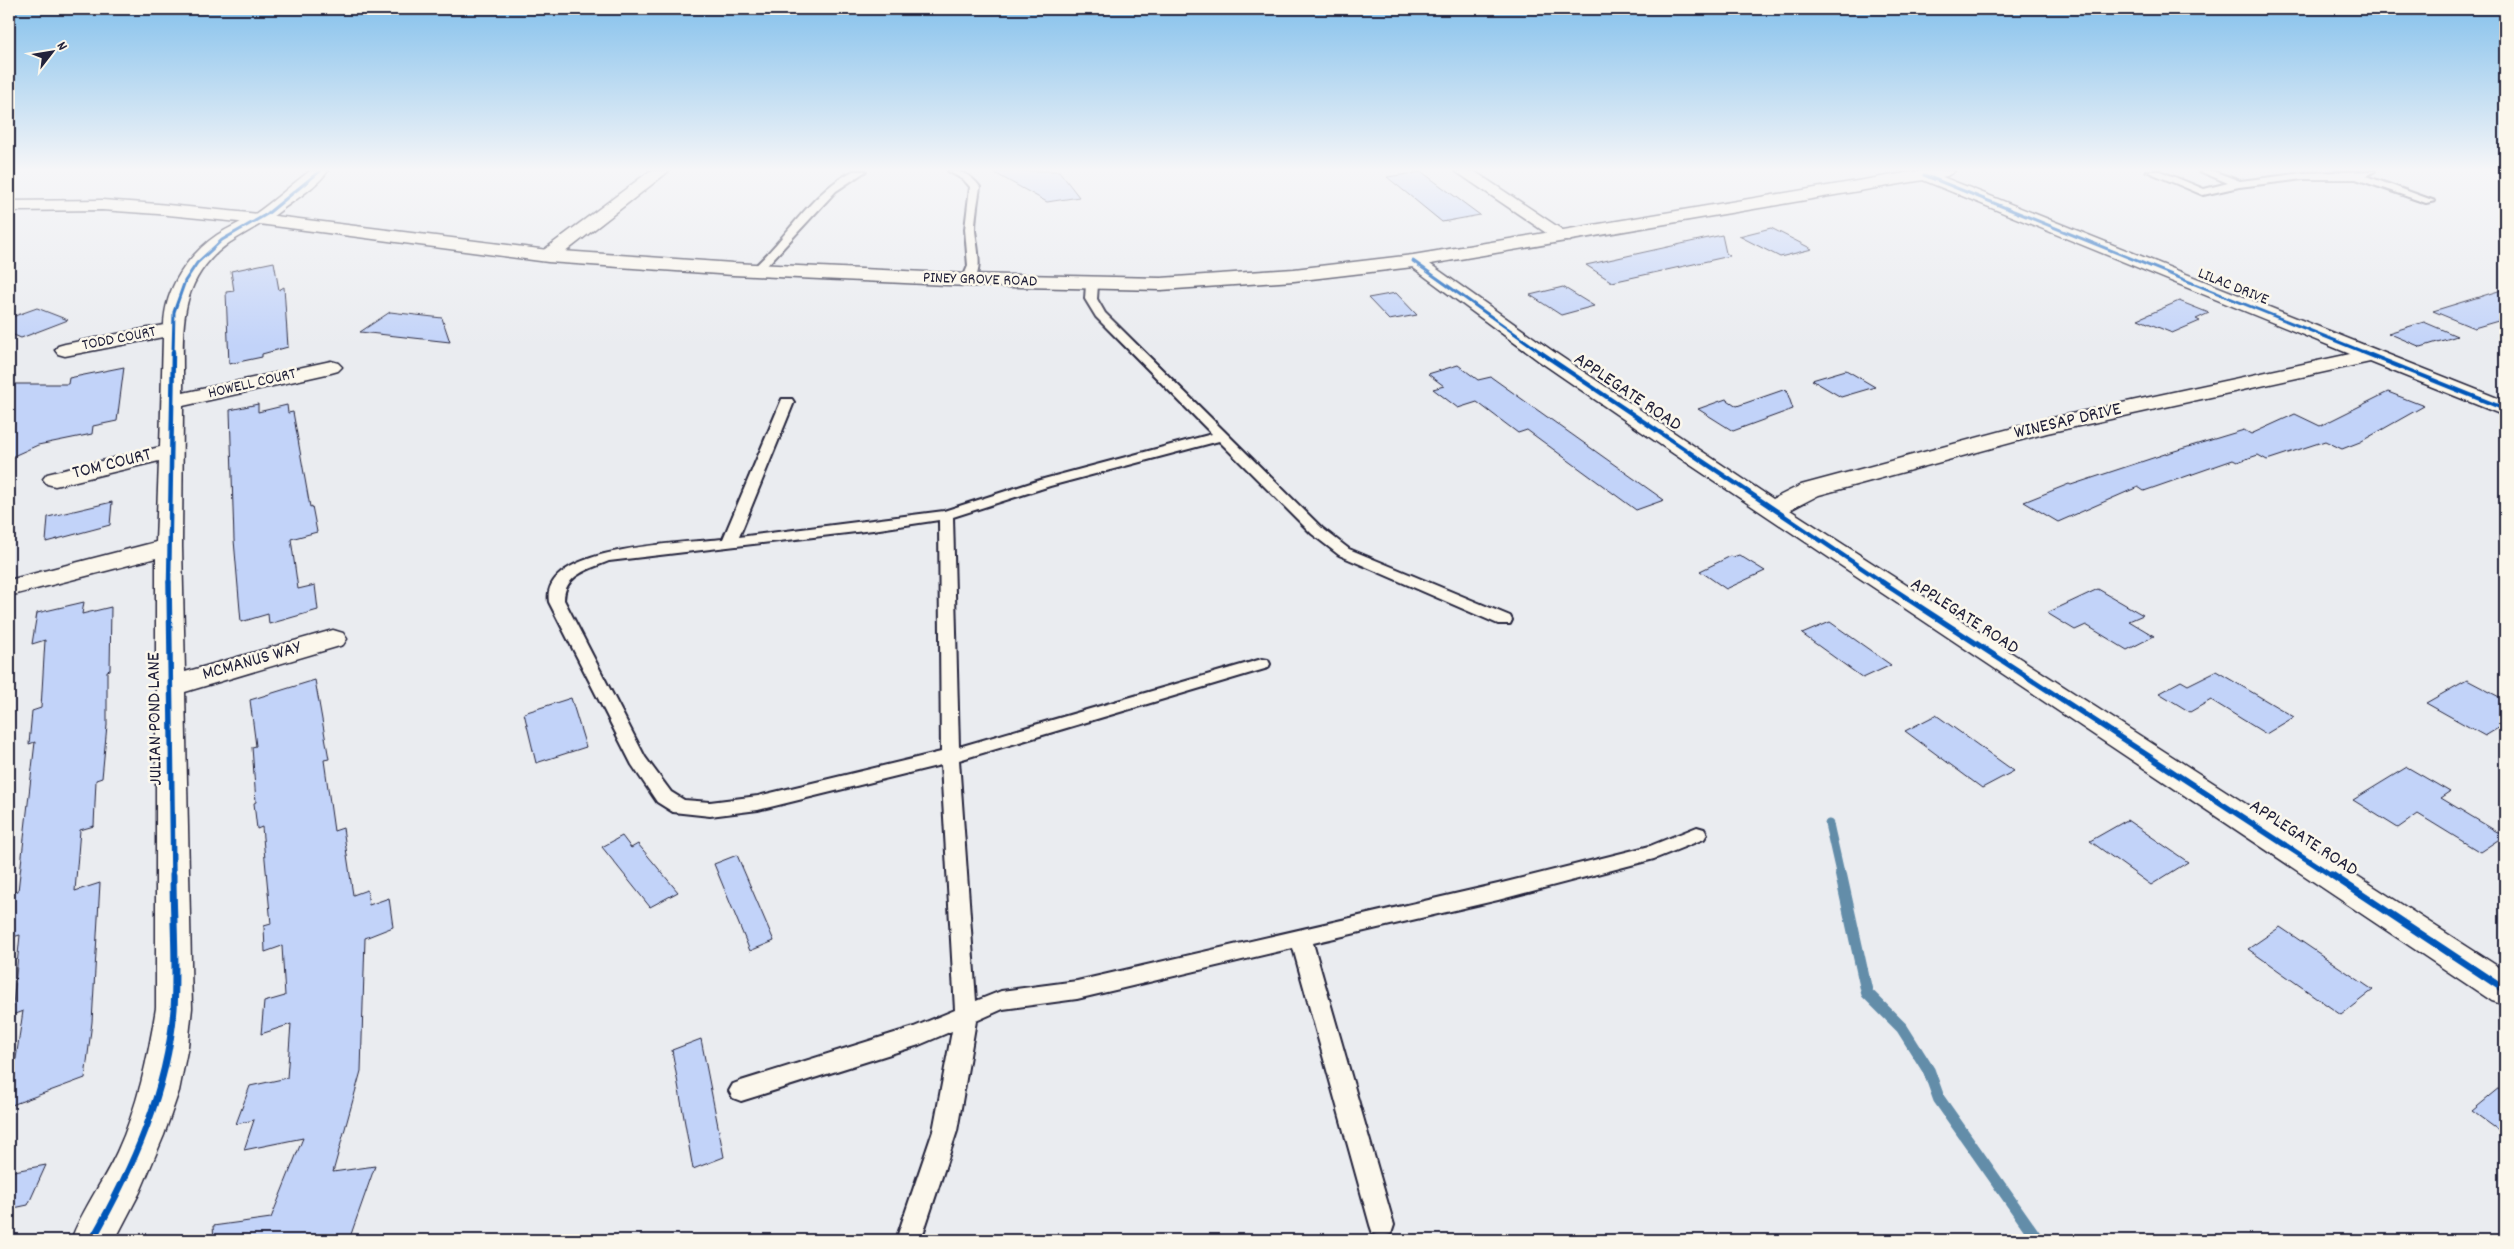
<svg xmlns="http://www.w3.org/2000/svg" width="2514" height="1249" font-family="Dekko,sans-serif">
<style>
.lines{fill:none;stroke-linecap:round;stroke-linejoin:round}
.stream-far1{stroke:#648da9;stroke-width:9}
.stream{stroke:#648da9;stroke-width:12}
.building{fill:#c2d3f9;stroke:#22223b}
.service-casing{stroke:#22223b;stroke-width:4}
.minor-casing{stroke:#22223b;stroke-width:3}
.secondary-casing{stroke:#22223b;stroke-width:3}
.service{fill:#fbf7ec;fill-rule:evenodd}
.minor{fill:#fbf7ec;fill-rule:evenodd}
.secondary{fill:#fbf7ec;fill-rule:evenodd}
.cycleway-far3-casing{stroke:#fbf7ec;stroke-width:5}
.cycleway-far2-casing{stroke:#fbf7ec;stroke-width:7}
.cycleway-far1-casing{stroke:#fbf7ec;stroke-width:9}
.cycleway-casing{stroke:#fbf7ec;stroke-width:10}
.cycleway-far3{stroke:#0057b8;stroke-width:3}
.cycleway-far2{stroke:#0057b8;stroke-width:4.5}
.cycleway-far1{stroke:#0057b8;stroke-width:5.5}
.cycleway{stroke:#0057b8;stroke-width:7}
.labels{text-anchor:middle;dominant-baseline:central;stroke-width:5;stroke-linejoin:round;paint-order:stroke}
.far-street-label{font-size:16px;fill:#22223b;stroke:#fbf7ec}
.street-label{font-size:19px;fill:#22223b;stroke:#fbf7ec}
</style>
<rect width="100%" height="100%" fill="#eaecf0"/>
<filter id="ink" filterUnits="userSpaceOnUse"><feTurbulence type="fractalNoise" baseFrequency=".02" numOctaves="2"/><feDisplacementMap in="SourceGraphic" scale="10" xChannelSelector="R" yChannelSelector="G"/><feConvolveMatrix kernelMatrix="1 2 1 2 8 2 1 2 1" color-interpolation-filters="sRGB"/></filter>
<g filter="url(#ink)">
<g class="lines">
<polyline class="stream-far1" points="1829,824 1841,877"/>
<polyline class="stream" points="1841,875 1867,993 1902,1028 1929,1071 1939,1099 2038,1240"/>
</g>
<g class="building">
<polygon points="991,171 1059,171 1079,197 1047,202"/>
<polygon points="1422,172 1480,215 1442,222 1387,177"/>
<polygon points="1771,228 1812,249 1780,257 1739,236"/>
<polygon points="1722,235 1726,253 1730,256 1612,282 1586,265"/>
<polygon points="274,262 279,290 284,287 288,347 262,354 262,357 229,364 226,292 234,291 231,271"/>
<polygon points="1563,287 1594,306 1561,315 1530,295"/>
<polygon points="2505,289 2505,319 2474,328 2433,311"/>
<polygon points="1396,293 1417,315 1389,320 1368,298"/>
<polygon points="2179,301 2209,313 2196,319 2200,321 2172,333 2138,319"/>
<polygon points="37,308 68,320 21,338 9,333 9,318"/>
<polygon points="390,312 442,318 450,342 360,332"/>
<polygon points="2424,322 2457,336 2421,347 2388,333"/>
<polygon points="1458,365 1478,380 1491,377 1664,500 1636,510 1527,430 1518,433 1477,402 1458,408 1433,389 1444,386 1428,374"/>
<polygon points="124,367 117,421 93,426 92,434 38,445 9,458 9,384 68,384 69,378"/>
<polygon points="1846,370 1875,387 1841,397 1812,380"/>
<polygon points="1786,389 1793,409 1733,431 1698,409 1726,399 1737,406"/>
<polygon points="2388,392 2424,406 2360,442 2342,449 2325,441 2267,460 2258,455 2237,462 2233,460 2144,491 2138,487 2058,522 2024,502 2069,484 2071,485 2168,453 2244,430 2251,434 2295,414 2320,426"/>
<polygon points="258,404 258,412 287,405 288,413 293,412 310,507 312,506 317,532 291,539 298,589 315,585 318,610 269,624 268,614 241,622 234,540 230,410"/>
<polygon points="112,502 110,525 46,542 48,517"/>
<polygon points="1739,555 1765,571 1726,589 1700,571 1731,556 1733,557"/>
<polygon points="2098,589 2143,615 2129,621 2154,636 2127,650 2086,625 2075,630 2047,613"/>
<polygon points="84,602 82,614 111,607 110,670 107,671 107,725 102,778 96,780 94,826 80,830 75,891 100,883 92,1022 85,1078 9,1106 23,1011 12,1015 20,935 9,938 9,894 18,891 35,742 29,744 32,711 41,708 45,640 32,644 37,613"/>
<polygon points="1830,622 1891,665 1863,678 1802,634"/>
<polygon points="2216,671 2294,717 2266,734 2211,700 2190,712 2159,693 2181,681 2188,685"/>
<polygon points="315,680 329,759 324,760 334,831 343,828 353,895 367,890 369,905 389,898 393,927 365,938 361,1071 333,1172 375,1166 349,1240 214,1240 213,1226 271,1218 303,1138 244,1150 254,1120 236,1124 250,1086 287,1078 291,1024 261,1034 264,1002 285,996 282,946 265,952 264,926 271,924 262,827 257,829 254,803 256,802 252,747 256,746 250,700"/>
<polygon points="2467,680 2505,700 2505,724 2485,736 2426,703"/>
<polygon points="571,698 586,747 536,763 524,713"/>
<polygon points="1936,715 2014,771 1982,788 1905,731"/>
<polygon points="2407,767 2450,792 2441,798 2504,836 2480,852 2418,814 2398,828 2353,800"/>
<polygon points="2127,820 2188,862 2151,885 2090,841"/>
<polygon points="622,836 631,848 638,844 678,892 650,907 602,847"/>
<polygon points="737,855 774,941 750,951 714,864"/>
<polygon points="2280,927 2373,990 2341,1015 2248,949"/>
<polygon points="701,1039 724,1157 693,1169 672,1050"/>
<polygon points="2505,1084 2505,1135 2472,1111"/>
<polygon points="46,1165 28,1205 9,1209 9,1172"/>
</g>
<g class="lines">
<defs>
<g id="service">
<path d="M853,171H866L836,191L760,273H752V269C787,238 811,192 853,171Z"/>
<path d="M948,171C963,171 971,175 980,187C978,201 975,216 975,230C976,243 986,279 968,283L962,280L968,266L965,229L970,187L964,180Z"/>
<polygon points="2146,171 2160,171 2204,189 2228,183 2199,171 2213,171 2240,181 2303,173 2375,171 2366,176 2435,201 2426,203 2356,179 2303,179 2239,187 2203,195"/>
<path d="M1092,281L1098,284L1097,299L1105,313L1322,528L1349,549L1510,616L1512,620L1510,624H1498L1339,555L1312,534L1219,441L1050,486L953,517L959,747L1262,659L1268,660L1270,664L1268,668L959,760L976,1001L1001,991L1077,981L1498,884L1650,846L1697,827L1704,829L1707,834L1704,839L1654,859L1498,900L1313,943L1394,1225L1391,1234L1382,1237L1373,1234L1370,1225L1293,948L1077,999L1003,1009L976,1021L957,1131L921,1240H896L933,1131L952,1031L919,1045L741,1101L733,1098L729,1091L733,1084L741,1081L914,1027L955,1010L941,765L758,810L710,816L673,812L657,802L632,765L549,602C540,545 687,543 723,539L782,399H792L794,402L739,537L944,511L1040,480L1212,434L1096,317L1085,299L1086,284ZM939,520L941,752L758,796L710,802L684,800L671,792L645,757L564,600C564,575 589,569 609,561L873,530Z"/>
</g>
<g id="minor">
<path d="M310,171H328C318,185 298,198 284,208C267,222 247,231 229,243C174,283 184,333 183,393L331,361L338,363L342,367L338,371L331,373L183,406L182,547L185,672L333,630L343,633L347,639L343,645L185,692L192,1008L188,1046L179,1091L164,1135L140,1192L115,1240H71C82,1210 103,1182 117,1152C138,1106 148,1058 156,1008V558L9,596V580L156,542L159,461L55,486L47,484L43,479L47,474L160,447L163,337L65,356L58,354L55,350L58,346L65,344L164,325C165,288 188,255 217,235C229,227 243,222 255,214C274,201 291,185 310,171Z"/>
<polygon points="650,171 669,171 555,260 541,260 539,256 541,252"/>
<polygon points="1455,171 1474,171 1573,237 1570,241 1558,241"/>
<polygon points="1918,172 1930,172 2505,401 2505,416 2370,362 2047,433 1819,495 1790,510 2505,971 2505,1005 2492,1001 1674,454 1539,361 1404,261 1406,257 1420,257 1554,352 1773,499 1801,485 2043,420 2350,354 1918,178 1916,175"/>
</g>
<polygon id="secondary" points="1917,171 1955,171 1947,176 1413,267 1294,281 1161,290 968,286 733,275 548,262 259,224 158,214 102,210 9,211 9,201 102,200 158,204 259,214 548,250 733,263 968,274 1161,278 1294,269 1413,255"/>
</defs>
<use href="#service" class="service-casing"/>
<use href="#minor" class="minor-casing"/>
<use href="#secondary" class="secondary-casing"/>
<use href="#service" class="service"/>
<use href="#minor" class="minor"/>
<use href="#secondary" class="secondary"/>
<defs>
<g id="cycleway-far3">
<polyline points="1924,175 2366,353"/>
<polyline points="1413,261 1542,353"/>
<polyline points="173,353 174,312 185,281 197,263 222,240 267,214 320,171"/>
</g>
<g id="cycleway-far2">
<polyline points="1540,352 1884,583"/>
<polyline points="2363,352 2505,409"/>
<polyline points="169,583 173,352"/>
</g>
<g id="cycleway-far1">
<polyline points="169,582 173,877"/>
<polyline points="1882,582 2334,877"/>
</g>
<g id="cycleway">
<polyline points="2332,875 2505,990"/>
<path d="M92,1240C133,1168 167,1092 174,1009C177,965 173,919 173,875"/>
</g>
</defs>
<use href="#cycleway-far3" class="cycleway-far3-casing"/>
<use href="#cycleway-far2" class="cycleway-far2-casing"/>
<use href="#cycleway-far1" class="cycleway-far1-casing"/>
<use href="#cycleway" class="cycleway-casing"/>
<use href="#cycleway-far3" class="cycleway-far3"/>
<use href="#cycleway-far2" class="cycleway-far2"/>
<use href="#cycleway-far1" class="cycleway-far1"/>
<use href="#cycleway" class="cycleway"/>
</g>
</g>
<linearGradient id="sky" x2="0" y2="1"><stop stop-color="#85c1ec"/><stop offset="0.49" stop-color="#f6f6f8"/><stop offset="1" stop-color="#f6f6f8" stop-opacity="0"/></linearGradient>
<rect width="2514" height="346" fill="url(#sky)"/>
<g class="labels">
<g class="far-street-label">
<text transform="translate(980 280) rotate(2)">PINEY GROVE ROAD</text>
<text transform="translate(2233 287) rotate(22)">LILAC DRIVE</text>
<text transform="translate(119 339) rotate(-11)">TODD COURT</text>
<text transform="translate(252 384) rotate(-13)">HOWELL COURT</text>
</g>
<g class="street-label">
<text transform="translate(1627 393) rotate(34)">APPLEGATE ROAD</text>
<text transform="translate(2068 422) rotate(-13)">WINESAP DRIVE</text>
<text transform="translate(112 465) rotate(-14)">TOM COURT</text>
<text transform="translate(1964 617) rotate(33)">APPLEGATE ROAD</text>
<text transform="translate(252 662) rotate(-16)">MCMANUS WAY</text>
<text transform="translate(156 719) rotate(-91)">JULIAN POND LANE</text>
<text transform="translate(2303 839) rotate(33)">APPLEGATE ROAD</text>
</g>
</g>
<rect width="2514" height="1249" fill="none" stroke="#fbf7ec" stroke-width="30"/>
<rect x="15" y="15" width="2484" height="1219" fill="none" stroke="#22223b" stroke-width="2" filter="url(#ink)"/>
<g transform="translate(52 52) rotate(59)" stroke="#fbf7ec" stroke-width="4" paint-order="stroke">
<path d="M0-4L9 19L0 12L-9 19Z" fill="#22223b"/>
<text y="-8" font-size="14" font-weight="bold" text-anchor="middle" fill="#22223b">N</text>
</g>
</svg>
